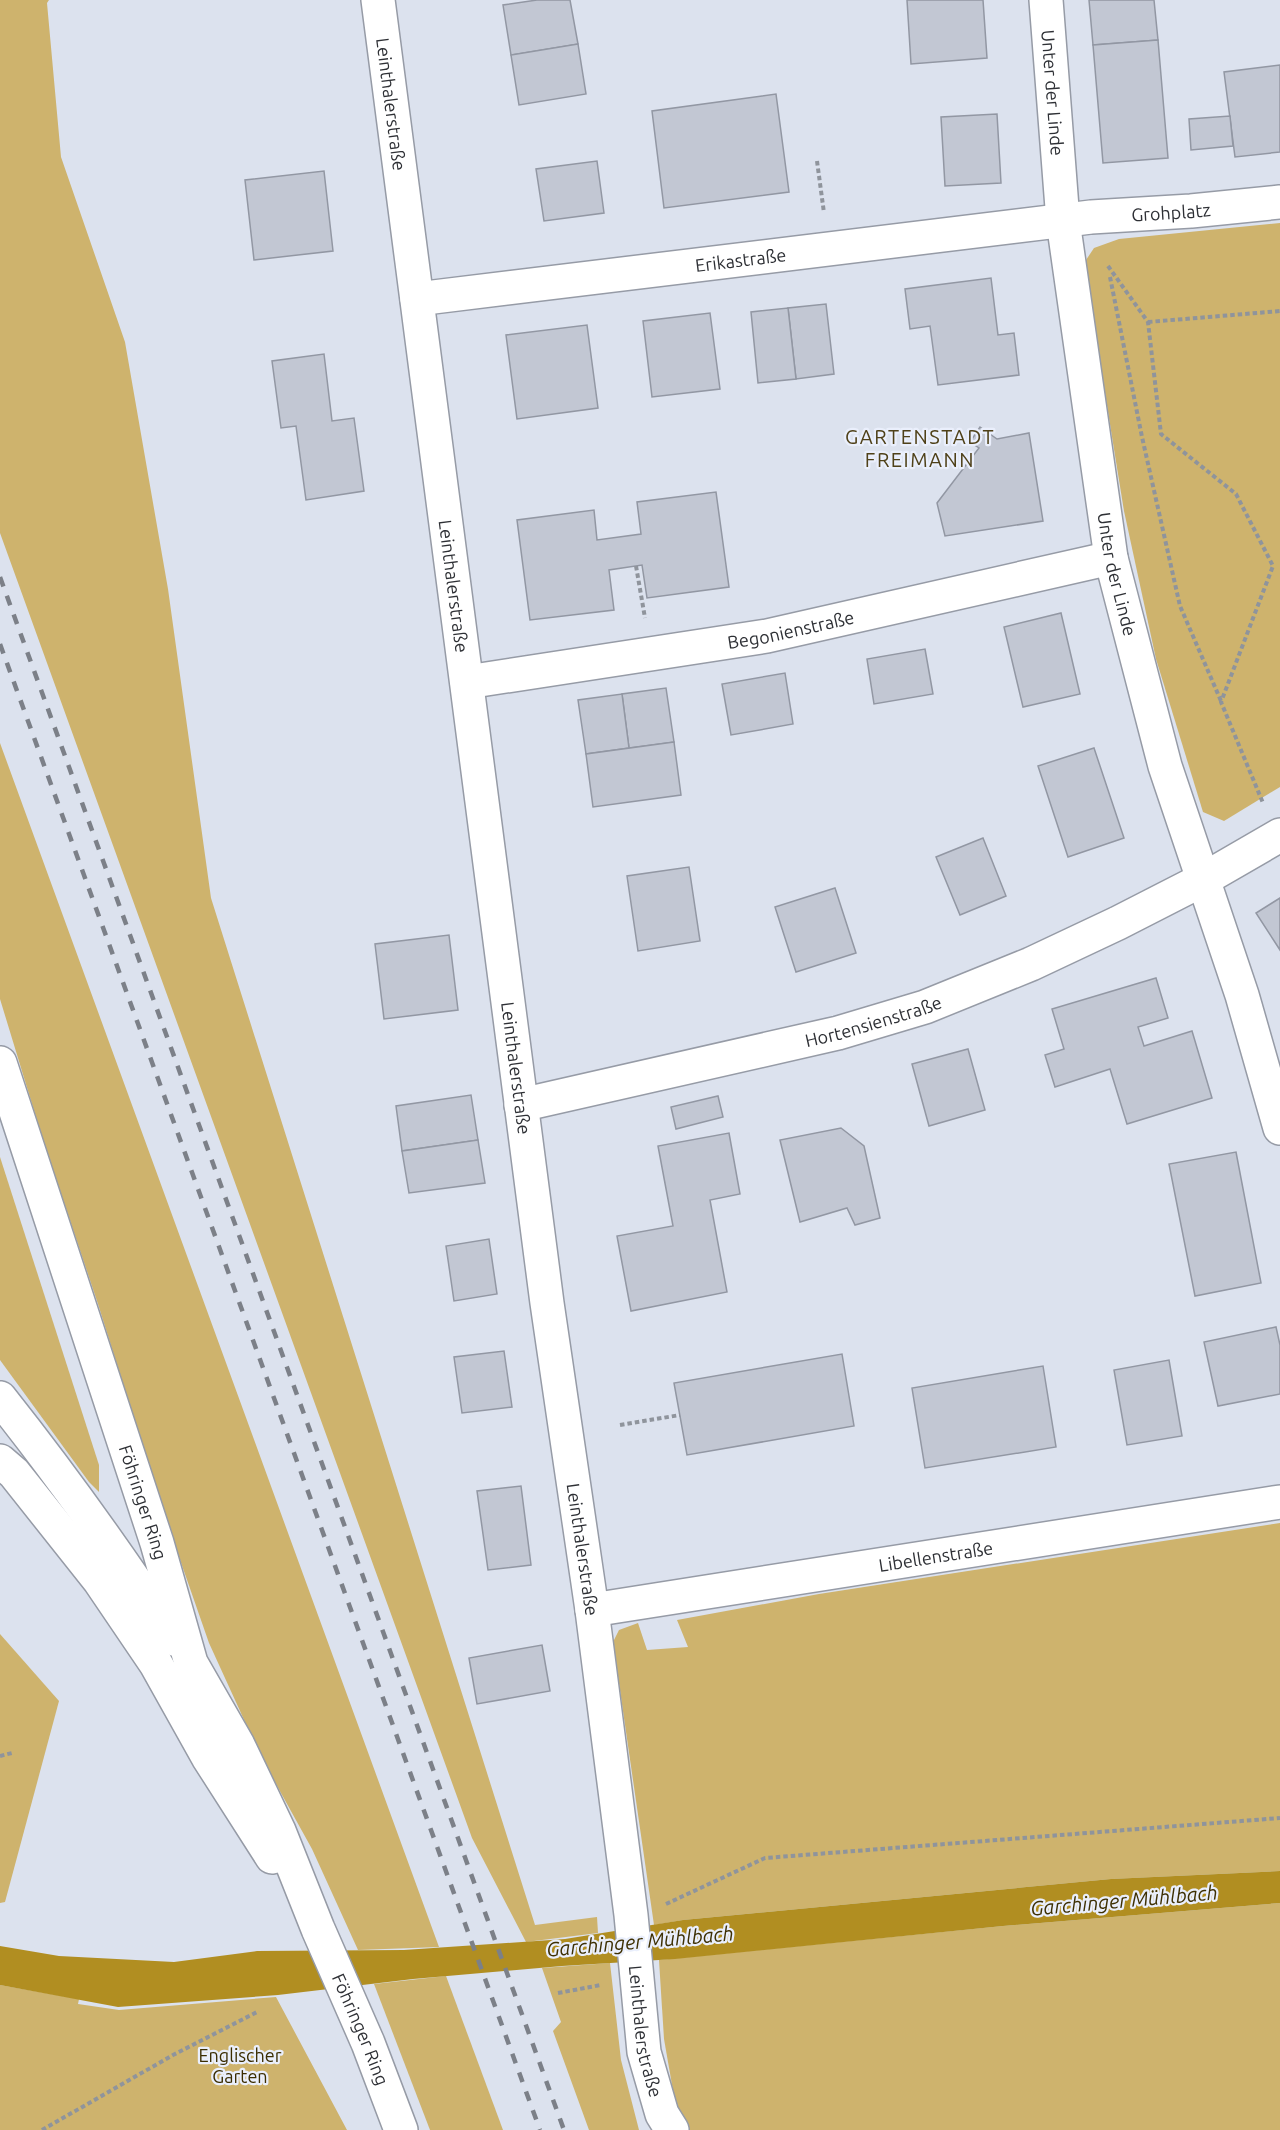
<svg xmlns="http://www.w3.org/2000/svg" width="1280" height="2130" font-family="Ubuntu,sans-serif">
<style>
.green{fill:#ceb36d}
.water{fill:#b18e21}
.building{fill:#c2c7d3;stroke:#9297a3;stroke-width:1.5}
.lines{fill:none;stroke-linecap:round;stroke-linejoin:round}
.street-casing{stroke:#969ba6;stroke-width:36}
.highway-casing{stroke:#969ba6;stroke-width:36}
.path{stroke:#8f949c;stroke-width:4;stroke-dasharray:4.5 3;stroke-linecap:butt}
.street{stroke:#fff;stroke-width:33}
.highway{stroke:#fff;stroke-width:33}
.rail{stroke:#7c8088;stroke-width:4.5;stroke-dasharray:10 10;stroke-linecap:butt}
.labels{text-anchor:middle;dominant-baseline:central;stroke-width:4.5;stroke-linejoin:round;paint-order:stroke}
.street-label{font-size:18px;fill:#2e3035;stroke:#eaeffc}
.park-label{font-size:18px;fill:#3b2d00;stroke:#eaeffc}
.neighbourhood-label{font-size:20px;letter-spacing:1.5px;fill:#4f4119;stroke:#eaeffc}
.water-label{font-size:20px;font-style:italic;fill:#3e3003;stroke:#eaeffc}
</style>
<rect width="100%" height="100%" fill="#dce2ee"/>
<g class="green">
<polygon points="0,0 49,0 47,3 61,157 125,342 168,589 211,898 535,1925 597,1917 598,1933 526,1942 472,1838 0,533"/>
<polygon points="1280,223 1280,787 1224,821 1203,812 1156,659 1124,511 1084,263 1094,248 1119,239"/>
<polygon points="0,743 439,1947 358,1950 312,1849 261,1757 209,1643 162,1508 98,1304 43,1140 0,999"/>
<polygon points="0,1157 99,1465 99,1492 89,1482 0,1360"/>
<polygon points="1280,1523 1280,1871 1111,1879 683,1920 654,1925 613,1642 619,1630 638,1623 647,1650 688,1647 677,1620 819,1594"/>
<polygon points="0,1634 59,1701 5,1902 0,1903"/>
<polygon points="1280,1903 1280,2130 689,2130 675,2102 664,2039 659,1960 1003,1926"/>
<polygon points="610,1963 621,2060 639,2130 589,2130 553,2031 561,2022 542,1968"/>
<polygon points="446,1976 503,2130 430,2130 374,1984"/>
<polygon points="0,1985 79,1999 78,2004 119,2010 276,1997 347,2130 0,2130"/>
</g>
<polygon class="water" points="1280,1871 1280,1903 1003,1926 675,1959 562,1966 413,1979 278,1995 118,2007 0,1985 0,1946 59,1956 174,1962 257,1951 404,1950 565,1939 683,1920 1111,1879"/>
<g class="building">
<polygon points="537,0 570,0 578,44 511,55 503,5"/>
<polygon points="907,0 983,0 987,58 911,64"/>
<polygon points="1089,0 1154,0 1158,40 1093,45"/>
<polygon points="1158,40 1168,158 1103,163 1093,45"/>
<polygon points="578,44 586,94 519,105 511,55"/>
<polygon points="1280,65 1280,152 1235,157 1224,72"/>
<polygon points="776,94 789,192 664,208 652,111"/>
<polygon points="997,114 1001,183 945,186 941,117"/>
<polygon points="1230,116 1233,146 1191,150 1189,119"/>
<polygon points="597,161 604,213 544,221 536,169"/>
<polygon points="324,171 333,251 254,260 245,180"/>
<polygon points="991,278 998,335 1014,333 1019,375 938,385 930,326 910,329 905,289"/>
<polygon points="826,304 834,374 796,379 788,308"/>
<polygon points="788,308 796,379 758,383 751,312"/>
<polygon points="710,313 720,389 652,397 643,321"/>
<polygon points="587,325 598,408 517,419 506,335"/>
<polygon points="324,354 332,421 354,418 364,491 306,500 296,426 281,428 272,361"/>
<polygon points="980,427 997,439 1029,433 1043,521 945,536 937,503 979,448 970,442"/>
<polygon points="716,492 729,587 647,598 642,565 609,570 614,610 530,620 517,520 594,510 597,540 641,534 637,502"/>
<polygon points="1061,613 1080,694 1023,707 1004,627"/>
<polygon points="925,649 933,694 874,704 867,659"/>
<polygon points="785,673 793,724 731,735 722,684"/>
<polygon points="666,688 674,742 629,748 622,694"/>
<polygon points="622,694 629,748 586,754 578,700"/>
<polygon points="674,742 681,795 593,807 586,754"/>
<polygon points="1094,748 1124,838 1068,857 1038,766"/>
<polygon points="983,838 1006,896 960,915 936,857"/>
<polygon points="689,867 700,941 638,951 627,876"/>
<polygon points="835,888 856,953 796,972 775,907"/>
<polygon points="1280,898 1280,950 1256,913"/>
<polygon points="449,935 458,1010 384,1019 375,944"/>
<polygon points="1156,978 1168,1018 1138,1027 1144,1046 1192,1031 1212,1098 1127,1124 1110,1069 1055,1087 1045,1055 1064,1049 1052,1009"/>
<polygon points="968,1049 985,1110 929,1126 912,1064"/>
<polygon points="471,1095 478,1140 402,1151 396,1106"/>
<polygon points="718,1096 723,1117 676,1129 671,1107"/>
<polygon points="841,1128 864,1146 880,1218 855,1225 847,1208 800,1222 780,1140"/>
<polygon points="729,1133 740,1194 710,1200 727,1292 631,1311 617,1236 673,1226 658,1146"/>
<polygon points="478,1140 485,1183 409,1193 402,1151"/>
<polygon points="1236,1152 1261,1283 1195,1296 1169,1164"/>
<polygon points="489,1239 497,1294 454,1301 446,1246"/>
<polygon points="1276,1327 1280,1345 1280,1394 1218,1406 1204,1342"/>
<polygon points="504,1351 512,1407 462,1413 454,1357"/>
<polygon points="842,1354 854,1426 687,1455 674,1383"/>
<polygon points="1169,1360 1182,1436 1127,1445 1114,1370"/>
<polygon points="1043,1366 1056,1447 925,1468 912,1388"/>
<polygon points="521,1486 531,1565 488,1570 477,1491"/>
<polygon points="542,1645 550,1691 477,1704 469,1658"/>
</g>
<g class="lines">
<defs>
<g id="street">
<path id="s1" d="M378,0L547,1303L592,1610L631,1915L644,2052L662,2114L672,2130"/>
<path id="s2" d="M1046,0L1063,221L1111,558L1165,766L1242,995L1280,1128"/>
<path id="s3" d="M417,299L1091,217L1191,211L1280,202"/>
<path id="s4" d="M467,682L767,636L1111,558"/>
<path id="s5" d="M521,1105L838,1033L925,1007L1031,964L1118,923L1204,879L1280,835"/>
<path id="s6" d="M592,1610L1280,1502"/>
</g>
<g id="highway">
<path id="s7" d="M0,1063L157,1543L191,1663L238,1745L279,1831L318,1929L368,2043L401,2130"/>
<path d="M0,1398C62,1476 119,1556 174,1639"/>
<polyline points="0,1461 14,1473 99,1580 156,1664 208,1757 272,1857"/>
</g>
</defs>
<use href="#street" class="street-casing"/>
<use href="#highway" class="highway-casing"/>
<g class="path">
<polyline points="817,161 824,213"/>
<polyline points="1108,266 1148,322 1161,434 1236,494 1273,566 1221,702 1263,803"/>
<polyline points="1110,277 1142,437 1180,606 1221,701"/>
<polyline points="1148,322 1280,311"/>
<polyline points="636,566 645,618"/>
<polyline points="620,1425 680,1415"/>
<polyline points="0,1756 12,1753"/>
<polyline points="666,1904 765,1858 1280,1818"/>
<polyline points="558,1993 601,1985"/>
<polyline points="42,2130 173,2055 259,2011"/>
</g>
<use href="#street" class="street"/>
<use href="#highway" class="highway"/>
<g class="rail">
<polyline points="0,577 564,2130"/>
<polyline points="0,644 540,2130"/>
</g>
</g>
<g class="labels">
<g class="street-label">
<text stroke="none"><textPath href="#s2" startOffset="93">Unter der Linde</textPath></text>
<text stroke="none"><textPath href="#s1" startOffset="105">Leinthalerstraße</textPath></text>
<text stroke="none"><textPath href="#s3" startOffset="759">Grohplatz</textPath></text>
<text stroke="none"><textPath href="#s3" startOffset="326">Erikastraße</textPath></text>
<text stroke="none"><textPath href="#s2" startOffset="579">Unter der Linde</textPath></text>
<text stroke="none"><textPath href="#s1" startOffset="591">Leinthalerstraße</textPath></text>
<text stroke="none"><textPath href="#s4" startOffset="328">Begonienstraße</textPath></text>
<text stroke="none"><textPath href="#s5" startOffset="362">Hortensienstraße</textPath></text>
<text stroke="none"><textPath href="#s1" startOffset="1077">Leinthalerstraße</textPath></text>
<text stroke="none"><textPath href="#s7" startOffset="462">Föhringer Ring</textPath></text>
<text stroke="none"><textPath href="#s1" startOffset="1563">Leinthalerstraße</textPath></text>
<text stroke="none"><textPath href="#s6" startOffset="348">Libellenstraße</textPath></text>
<text stroke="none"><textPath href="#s7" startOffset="1034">Föhringer Ring</textPath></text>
<text stroke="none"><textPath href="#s1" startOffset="2049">Leinthalerstraße</textPath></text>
</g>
<g class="park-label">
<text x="240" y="2055">Englischer<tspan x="240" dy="21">Garten</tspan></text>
</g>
<g class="neighbourhood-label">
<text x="920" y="436">GARTENSTADT<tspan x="920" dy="23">FREIMANN</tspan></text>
</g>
<g class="water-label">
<text transform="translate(1124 1900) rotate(-5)">Garchinger Mühlbach</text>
<text transform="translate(640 1941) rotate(-5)">Garchinger Mühlbach</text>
</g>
</g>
</svg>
